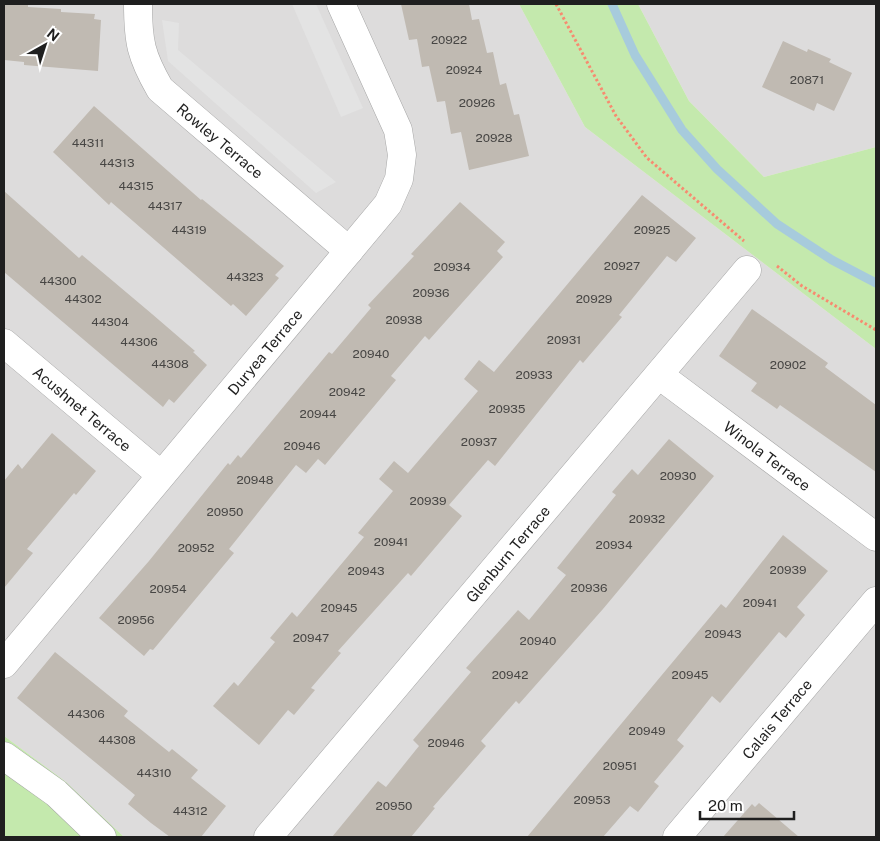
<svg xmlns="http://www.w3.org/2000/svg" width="880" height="841" font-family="'Public Sans',sans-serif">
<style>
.residential{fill:#dddcdc}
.grass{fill:#c4e9ad}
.parking{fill:#e3e3e3}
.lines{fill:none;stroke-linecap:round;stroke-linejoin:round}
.stream{stroke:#a7cbdc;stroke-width:9}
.building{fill:#c0bab2}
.minor-casing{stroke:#a6a6a6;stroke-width:29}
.path{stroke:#f78b70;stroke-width:3;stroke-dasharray:2.5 2.5;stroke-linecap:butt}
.minor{stroke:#fff;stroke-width:28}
.labels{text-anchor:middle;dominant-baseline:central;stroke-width:5;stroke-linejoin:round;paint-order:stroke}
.number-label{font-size:12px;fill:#474644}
.street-label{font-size:15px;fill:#1f1f1f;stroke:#fff}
</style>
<rect width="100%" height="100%" fill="#f0ede6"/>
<g class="residential">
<polygon points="4,4 519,4 585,127 876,349 876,837 124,837 66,782 4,736"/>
<polygon points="638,4 876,4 876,147 764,177 689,101"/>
</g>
<g class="grass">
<polygon points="519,4 638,4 689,101 764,177 876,147 876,349 585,127"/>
<polygon points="4,736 66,782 124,837 4,837"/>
</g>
<g class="parking">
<polygon points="292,4 316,4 363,108 341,117"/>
<polygon points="162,20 179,23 178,50 336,182 316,193 168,61"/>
</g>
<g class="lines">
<polyline class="stream" points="612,4 635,55 682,130 717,169 777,224 832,260 876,283"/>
</g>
<g class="building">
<polygon points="4,4 28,4 28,7 61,9 61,12 95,14 94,19 101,20 98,71 24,65 24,62 4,60"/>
<polygon points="401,4 469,4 472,20 479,19 487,53 493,52 500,85 506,83 514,115 519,114 529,156 469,170 461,132 451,134 445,101 437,102 429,66 422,67 417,39 409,40"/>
<polygon points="783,41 807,52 808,49 831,59 829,62 852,73 834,111 817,103 814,111 762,87"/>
<polygon points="94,106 201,200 202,199 284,266 275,275 279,278 246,316 233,304 231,306 111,202 109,205 53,152"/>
<polygon points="4,191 79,258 82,255 152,314 195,351 193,352 207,365 174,403 169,399 163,407 4,272"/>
<polygon points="642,195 696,238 676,262 667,256 619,315 622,317 583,363 580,360 495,466 488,460 449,505 462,516 411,576 408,573 338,651 341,653 311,688 315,690 294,715 288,710 259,745 213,706 234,682 238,686 275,642 270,638 292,612 297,617 364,537 358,533 393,491 379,479 394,461 408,473 478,391 464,379 479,360 494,372"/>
<polygon points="460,202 505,242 497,251 503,257 429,340 425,336 391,376 396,380 325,465 318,459 306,473 296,465 229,549 234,553 153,650 150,649 144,656 99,618 149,561 228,463 230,465 238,455 241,458 329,352 332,354 371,308 368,305 414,256 411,254"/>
<polygon points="752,309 828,363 825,367 876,405 876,472 780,405 777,409 751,391 757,383 719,356"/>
<polygon points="52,433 96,471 76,495 74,493 27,549 33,553 4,588 4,481 18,464 22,469"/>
<polygon points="669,439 714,476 603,609 519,704 516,701 481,741 486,746 433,807 435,808 411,837 332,837 378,781 386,787 419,746 413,740 471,672 466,668 518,610 529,620 566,575 557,568 616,495 612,492 632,469 638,475"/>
<polygon points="783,535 828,571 797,607 805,615 786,638 779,632 720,703 712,696 677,740 684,746 654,782 659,786 638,812 630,806 603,837 527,837 721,604 726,608"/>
<polygon points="55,652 128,711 124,716 169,752 172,749 198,770 191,778 226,806 201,837 170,837 151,823 128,804 135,795 17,698"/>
<polygon points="759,803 799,837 723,837 752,804 755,807"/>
</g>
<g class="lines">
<defs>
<g id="minor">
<path d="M138,4C138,42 141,56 160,89L349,251"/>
<polyline points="4,343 161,475"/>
<polyline points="659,375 876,537"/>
<polyline points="4,664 388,204 399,179 402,155 398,130 341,4"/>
<polyline points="4,756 56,793 102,837"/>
<polyline points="268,837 747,270"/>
<polyline points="677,837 876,601"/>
</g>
</defs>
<use href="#minor" class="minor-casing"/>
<g class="path">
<polyline points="556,4 616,116 647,158 744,241"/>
<polyline points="777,266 802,286 876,330"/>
</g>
<use href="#minor" class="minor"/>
</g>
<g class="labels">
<g class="number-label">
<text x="449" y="40">20922</text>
<text x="464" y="70">20924</text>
<text x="807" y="80">20871</text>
<text x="477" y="103">20926</text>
<text x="494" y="138">20928</text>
<text x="88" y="143">44311</text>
<text x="117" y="163">44313</text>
<text x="136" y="186">44315</text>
<text x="165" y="206">44317</text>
<text x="189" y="230">44319</text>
<text x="652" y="230">20925</text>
<text x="622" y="266">20927</text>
<text x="452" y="267">20934</text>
<text x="245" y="277">44323</text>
<text x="58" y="281">44300</text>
<text x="431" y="293">20936</text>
<text x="83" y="299">44302</text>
<text x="594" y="299">20929</text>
<text x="404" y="320">20938</text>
<text x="110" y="322">44304</text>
<text x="564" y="340">20931</text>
<text x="139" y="342">44306</text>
<text x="371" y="354">20940</text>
<text x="170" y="364">44308</text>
<text x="788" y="365">20902</text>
<text x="534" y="375">20933</text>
<text x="347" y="392">20942</text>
<text x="507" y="409">20935</text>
<text x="318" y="414">20944</text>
<text x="479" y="442">20937</text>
<text x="302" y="446">20946</text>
<text x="678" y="476">20930</text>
<text x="255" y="480">20948</text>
<text x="428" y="501">20939</text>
<text x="225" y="512">20950</text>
<text x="647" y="519">20932</text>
<text x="391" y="542">20941</text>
<text x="614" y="545">20934</text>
<text x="196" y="548">20952</text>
<text x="788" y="570">20939</text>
<text x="366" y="571">20943</text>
<text x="589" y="588">20936</text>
<text x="168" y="589">20954</text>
<text x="760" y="603">20941</text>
<text x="339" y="608">20945</text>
<text x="136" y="620">20956</text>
<text x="723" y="634">20943</text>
<text x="311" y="638">20947</text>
<text x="538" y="641">20940</text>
<text x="510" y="675">20942</text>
<text x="690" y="675">20945</text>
<text x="86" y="714">44306</text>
<text x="647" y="731">20949</text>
<text x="117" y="740">44308</text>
<text x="446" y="743">20946</text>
<text x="620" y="766">20951</text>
<text x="154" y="773">44310</text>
<text x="592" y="800">20953</text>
<text x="394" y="806">20950</text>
<text x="190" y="811">44312</text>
</g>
<g class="street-label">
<text transform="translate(220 141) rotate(40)">Rowley Terrace</text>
<text transform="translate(265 352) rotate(-50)">Duryea Terrace</text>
<text transform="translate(82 409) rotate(40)">Acushnet Terrace</text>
<text transform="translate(767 456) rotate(37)">Winola Terrace</text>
<text transform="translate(508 554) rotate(-50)">Glenburn Terrace</text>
<text transform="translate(777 719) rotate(-50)">Calais Terrace</text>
</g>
</g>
<rect width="880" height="841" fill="none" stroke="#1f1f1f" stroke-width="10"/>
<g transform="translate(45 45) rotate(39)" stroke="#ffffff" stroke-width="4" paint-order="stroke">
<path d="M0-4L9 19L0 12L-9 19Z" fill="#1f1f1f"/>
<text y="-8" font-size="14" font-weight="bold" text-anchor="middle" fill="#1f1f1f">N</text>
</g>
<path d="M700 811v8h94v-8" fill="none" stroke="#1f1f1f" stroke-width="2.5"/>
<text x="708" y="811" font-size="15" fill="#1f1f1f" stroke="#ffffff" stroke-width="4" paint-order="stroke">20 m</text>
</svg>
